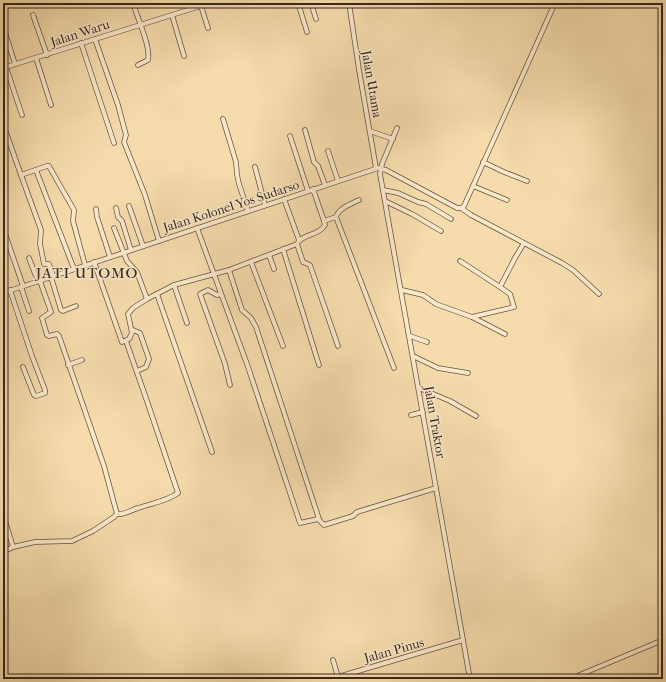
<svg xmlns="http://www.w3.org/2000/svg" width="666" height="682" font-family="'IM FELL French Canon',serif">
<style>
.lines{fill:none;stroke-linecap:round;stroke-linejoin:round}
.minor-casing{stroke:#675441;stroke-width:5.5}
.minor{stroke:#f9e8ca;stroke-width:4}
.labels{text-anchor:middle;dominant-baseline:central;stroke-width:3;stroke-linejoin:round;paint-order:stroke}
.street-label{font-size:13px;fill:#37261d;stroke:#f9e8ca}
.quarter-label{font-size:15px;letter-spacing:1px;fill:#37261d;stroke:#f9e8ca}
</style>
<rect width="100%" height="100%" fill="#f6dcad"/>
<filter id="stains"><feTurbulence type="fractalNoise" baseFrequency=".005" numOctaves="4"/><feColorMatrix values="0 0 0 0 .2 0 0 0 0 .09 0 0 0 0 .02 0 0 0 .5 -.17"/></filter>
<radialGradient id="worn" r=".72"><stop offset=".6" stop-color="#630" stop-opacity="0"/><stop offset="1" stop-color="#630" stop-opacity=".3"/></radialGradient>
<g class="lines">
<defs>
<g id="minor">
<path d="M133,3C137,17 151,47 148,60L138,65"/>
<polyline points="298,3 307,32"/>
<polyline points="311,3 316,19"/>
<polyline points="349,3 359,70 376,168"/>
<polyline points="201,6 208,28"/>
<polyline points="33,15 47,55"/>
<polyline points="172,15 184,56"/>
<polyline points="3,26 15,64"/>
<polyline points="95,39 118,105 126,135 124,142 145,195 159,241"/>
<polyline points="81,43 114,143"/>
<polyline points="36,58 51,105"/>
<polyline points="6,67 22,115"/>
<polyline points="3,68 210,3"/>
<polyline points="223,119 236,162 237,175 239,184 248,211"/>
<polyline points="3,124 21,175 47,166 49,166 50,168 74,210 73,221 85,265"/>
<polyline points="397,128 382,164 380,174 470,679"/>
<polyline points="305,130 314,162 318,166 325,185"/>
<polyline points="370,131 393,139"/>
<polyline points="290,136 308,191"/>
<polyline points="328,151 338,181"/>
<polyline points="483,162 504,172 527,181"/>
<polyline points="255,167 265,205"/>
<polyline points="36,170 74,269"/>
<polyline points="21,175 41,230 40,244 44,264 49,264 53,276"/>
<polyline points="473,186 507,200"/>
<polyline points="383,190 398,193 418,202 426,204 451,219"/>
<polyline points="284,199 299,240"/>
<polyline points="385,201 412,214 441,231"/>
<polyline points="129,206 143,246"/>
<polyline points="116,208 118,217 122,221 131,250"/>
<polyline points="461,208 464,206 555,3"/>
<polyline points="96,209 97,217 110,257"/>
<polyline points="336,217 394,368"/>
<path d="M324,221L336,217C339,208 351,204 359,200"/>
<polyline points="3,228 23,286"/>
<path d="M114,228L127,261L137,272L147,299L174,285L229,270L297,244C301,234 319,236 325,225L324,221L313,189"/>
<polyline points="197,228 247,364 300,523 318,519 324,525 353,516 357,512 436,488"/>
<polyline points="297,244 303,262 310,265 311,268 338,346"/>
<polyline points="283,249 319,365"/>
<polyline points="269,255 274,269"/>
<polyline points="460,261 500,287"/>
<polyline points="94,262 122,342 129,339 132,333 128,314 133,308 147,299"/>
<polyline points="251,262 283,346"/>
<polyline points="229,270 242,310 251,318 256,327 319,519"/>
<polyline points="51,277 61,310 63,311 76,306"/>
<polyline points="174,285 187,323"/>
<polyline points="21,287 29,311"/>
<polyline points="10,290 32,356 45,390 45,393 36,396 34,395 23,367"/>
<polyline points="402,290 423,295 436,304 472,317 505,334"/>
<polyline points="3,293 378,168 386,170 457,208 461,208 471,215 562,263 573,270 599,294"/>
<polyline points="157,294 212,452"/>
<polyline points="221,294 217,295 208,290 200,294 225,364 230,385"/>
<polyline points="472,317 514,307 510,294 500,287 515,258 524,243"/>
<polyline points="133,330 140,333 149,359 146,367 137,371"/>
<polyline points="410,336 427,342"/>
<polyline points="413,356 438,368 468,373"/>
<polyline points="68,365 82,360"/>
<polyline points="419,388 450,401 476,416"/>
<polyline points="411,415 423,412"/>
<polyline points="3,514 13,547"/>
<path d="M117,514C125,515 131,510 138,508C152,503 165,502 178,493L147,401L126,341"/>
<polyline points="3,552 13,547 35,542 72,541 93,531 114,517 117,514 104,466 59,336 57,334 49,336 47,335 42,318 51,312 40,281 35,274 29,258"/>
<polyline points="333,660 338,677"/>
<polyline points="331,679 463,640"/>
<polyline points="570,679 663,640"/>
</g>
</defs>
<use href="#minor" class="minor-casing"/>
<use href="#minor" class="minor"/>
</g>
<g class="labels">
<g class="street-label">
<text transform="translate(80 33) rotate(-18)">Jalan Waru</text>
<text transform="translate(372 84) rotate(80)">Jalan Utama</text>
<text transform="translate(231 206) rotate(-18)">Jalan Kolonel Yos Sudarso</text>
<text transform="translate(435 422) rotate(80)">Jalan Traktor</text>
<text transform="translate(394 650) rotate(-16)">Jalan Pinus</text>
</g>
<g class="quarter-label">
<text x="87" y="273">JATI UTOMO</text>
</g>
</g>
<rect width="666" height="682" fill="none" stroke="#f6dcad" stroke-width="16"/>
<rect x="4" y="4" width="658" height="674" fill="none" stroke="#37261d" stroke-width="2"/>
<rect x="8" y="8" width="650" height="666" fill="none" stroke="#37261d"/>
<rect width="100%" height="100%" filter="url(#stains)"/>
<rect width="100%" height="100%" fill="url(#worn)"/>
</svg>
